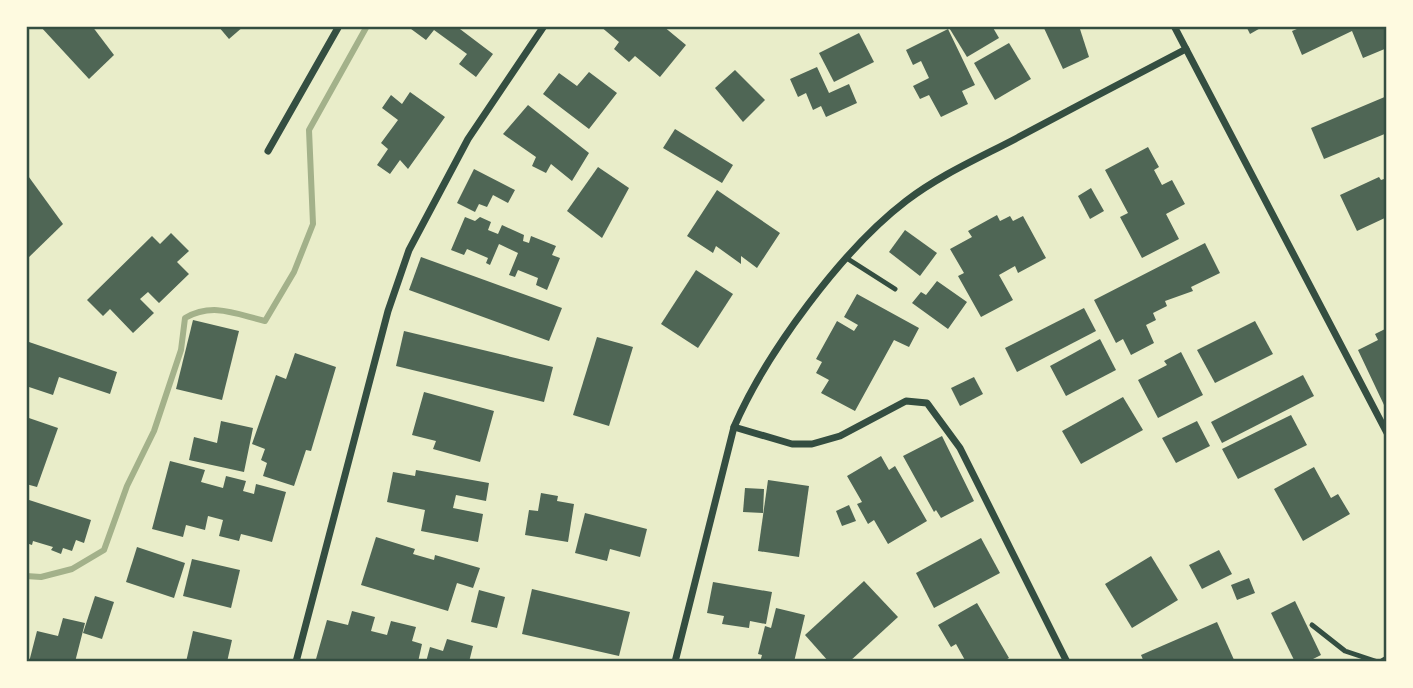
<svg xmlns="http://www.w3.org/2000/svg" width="1413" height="688" font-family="Raleway,sans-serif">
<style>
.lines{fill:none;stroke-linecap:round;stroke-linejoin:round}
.stream{stroke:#a3b18a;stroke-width:6}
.building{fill:#4f6655}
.service{stroke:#344e41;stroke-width:5}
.minor{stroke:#344e41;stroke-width:7}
.neatline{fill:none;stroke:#344e41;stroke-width:2.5}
</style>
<rect width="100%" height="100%" fill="#e9edc9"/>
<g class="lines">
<path class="stream" d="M26,576L41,577L72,569L104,550L127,486L154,431L181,350L185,318C213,302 236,314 265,321L294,272L313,224L309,130L367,26"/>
</g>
<g class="building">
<polygon points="40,26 92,26 114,55 89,79"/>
<polygon points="218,26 244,26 229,39"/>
<polygon points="407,26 456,26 493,54 476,77 459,64 467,54 434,30 426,40"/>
<polygon points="600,26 663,26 686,45 660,77 635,56 629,62 614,49 619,42"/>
<polygon points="948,26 992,26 999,38 967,57"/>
<polygon points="1043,26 1079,26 1089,57 1063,69"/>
<polygon points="1246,26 1264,26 1250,34"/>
<polygon points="1304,26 1387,26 1387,48 1363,58 1352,31 1302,55 1292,31"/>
<polygon points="948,29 975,85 962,91 968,104 941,117 929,95 920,99 913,86 929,78 921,61 913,65 906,50"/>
<polygon points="859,33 874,62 834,82 819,53"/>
<polygon points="1009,43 1031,79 995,100 974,63"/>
<polygon points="817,67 829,93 849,84 857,103 826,117 821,106 813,110 806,93 798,97 790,79"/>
<polygon points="735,70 765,100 743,122 715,88"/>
<polygon points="589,72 617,93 589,129 543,94 559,73 577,86"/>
<polygon points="410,92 445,117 408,169 400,160 390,174 377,165 388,149 381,143 398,120 382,108 391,95 402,104"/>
<polygon points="1387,96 1387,133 1324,159 1311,128"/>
<polygon points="528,105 589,153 572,181 551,164 546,173 532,166 536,157 503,134"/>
<polygon points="675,129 733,165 722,183 663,148"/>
<polygon points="1148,147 1159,167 1154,170 1162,185 1172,180 1185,204 1166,214 1179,239 1142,258 1120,217 1128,213 1105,170"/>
<polygon points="598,167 629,188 602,238 567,211"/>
<polygon points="474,169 515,190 508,203 493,195 487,207 479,204 475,212 457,203"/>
<polygon points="26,173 63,224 26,260"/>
<polygon points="1379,177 1381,180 1387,178 1387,217 1357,231 1340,195"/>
<polygon points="1091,188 1104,211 1090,219 1078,196"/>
<polygon points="717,190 780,233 757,268 741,256 741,264 716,246 713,253 687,236"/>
<polygon points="997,215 1000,221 1010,216 1013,221 1023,216 1046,258 1018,273 1015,266 999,275 1013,300 981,317 958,276 964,273 950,249 972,237 968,231"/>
<polygon points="465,217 475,221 480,217 491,222 488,230 498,234 502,225 524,235 523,241 529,243 531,236 556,246 552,255 560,258 547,290 536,285 538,278 518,270 515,277 509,275 518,253 499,244 490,265 486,263 488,258 467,249 464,255 451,250"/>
<polygon points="905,230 937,253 920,276 889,252"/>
<polygon points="171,233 189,251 177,262 189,274 159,303 148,292 140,299 154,313 133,333 110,309 103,316 87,300 152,236 160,244"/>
<polygon points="1205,243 1220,273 1191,287 1193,291 1165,301 1167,306 1153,313 1156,320 1146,325 1154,343 1131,355 1123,339 1116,343 1094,300"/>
<polygon points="421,257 562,308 549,341 409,290"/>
<polygon points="696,270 733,294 698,348 661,324"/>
<polygon points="937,281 967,302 948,329 912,303 921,292 926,295"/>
<polygon points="857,294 919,328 909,347 894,340 855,411 821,393 829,380 816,373 822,362 816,359 837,321 854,331 858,325 844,317"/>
<polygon points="1084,308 1096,331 1017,372 1005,348"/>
<polygon points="193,320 239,331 222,400 176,389"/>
<polygon points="1255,321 1273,354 1215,383 1197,350"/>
<polygon points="1387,328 1387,403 1384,405 1358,350 1378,340 1375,334"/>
<polygon points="404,331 553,367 544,402 396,366"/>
<polygon points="597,337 633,347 609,426 573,415"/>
<polygon points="1100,339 1116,370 1066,396 1050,366"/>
<polygon points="29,342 117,372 110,394 59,377 53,395 26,386"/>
<polygon points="1181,352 1203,395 1158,418 1138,380 1167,365 1164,361"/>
<polygon points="295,353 336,367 311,451 306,450 294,486 263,476 267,463 261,460 265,449 252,444 276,375 286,379"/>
<polygon points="1303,375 1314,396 1222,443 1211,422"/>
<polygon points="974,377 983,394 960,406 951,388"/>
<polygon points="424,392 494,411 480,462 433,449 436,441 412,435"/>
<polygon points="1123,397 1143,430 1081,464 1062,431"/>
<polygon points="1291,415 1307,445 1238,479 1222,449"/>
<polygon points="26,417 58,428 37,487 26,484"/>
<polygon points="221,421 253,428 244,472 189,460 194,437 217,443"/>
<polygon points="1197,421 1210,446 1176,463 1162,438"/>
<polygon points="942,436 974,501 941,518 936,510 934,512 903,456"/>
<polygon points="881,456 889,470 895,466 927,521 888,544 874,520 868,524 857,504 862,502 847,476"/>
<polygon points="170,461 205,470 201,482 223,488 226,476 246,481 243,491 254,494 256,484 286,492 272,542 241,534 239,541 219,536 223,520 208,516 205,530 186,525 183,537 152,529"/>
<polygon points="1314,467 1331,498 1338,494 1350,514 1303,541 1274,489"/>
<polygon points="416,470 489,483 486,501 456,495 453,508 483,514 478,542 421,531 425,510 387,502 393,472 415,476"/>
<polygon points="768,480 809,486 799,557 758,551"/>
<polygon points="745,488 764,489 763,513 743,512"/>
<polygon points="541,493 558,496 557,501 574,504 568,542 525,535 529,510 538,511"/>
<polygon points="26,499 91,520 84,543 76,540 72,551 63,548 61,554 51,550 53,547 33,541 32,545 26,543"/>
<polygon points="849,505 856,521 842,526 836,511"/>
<polygon points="585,513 647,529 640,557 610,549 607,561 575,553"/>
<polygon points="376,537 415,549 413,554 434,560 435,555 480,568 473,588 457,583 448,611 361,585"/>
<polygon points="981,538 1000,573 934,608 916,573"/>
<polygon points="137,547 185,563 174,598 126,582"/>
<polygon points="1219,550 1232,574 1202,589 1189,565"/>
<polygon points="1151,556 1178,600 1132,628 1105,584"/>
<polygon points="192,559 240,570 231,608 183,596"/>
<polygon points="1249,578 1255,593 1237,600 1231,585"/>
<polygon points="864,581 898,617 849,662 829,662 805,635"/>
<polygon points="713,582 772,592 766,624 750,621 749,628 722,624 724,616 707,613"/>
<polygon points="532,589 630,612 619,656 522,634"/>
<polygon points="479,590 505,597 497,628 471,622"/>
<polygon points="95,596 114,602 102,639 83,633"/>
<polygon points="1295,601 1321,655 1307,662 1295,662 1271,613"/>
<polygon points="977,603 1009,658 1002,662 966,662 956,644 951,647 938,625"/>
<polygon points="776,608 805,615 794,662 760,662 762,655 758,654 765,626 771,628"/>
<polygon points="352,611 375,617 371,631 387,635 391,621 416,627 412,641 422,644 418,662 316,659 327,620 348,625"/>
<polygon points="63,618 85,623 75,662 29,662 37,631 58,636"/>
<polygon points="1217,622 1235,662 1144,662 1141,655"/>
<polygon points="193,631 232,640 227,662 186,662"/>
<polygon points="447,639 473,646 469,662 426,662 430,647 443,651"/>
</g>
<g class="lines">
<g class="service">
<polyline points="848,259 895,289"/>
<polyline points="1312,625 1345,651 1378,662"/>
</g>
<g class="minor">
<polyline points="1174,26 1387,433"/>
<polyline points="268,151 339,26"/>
<polyline points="734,427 792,444 812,444 840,436 906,401 927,403 960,448 1067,662"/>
<polyline points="296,662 388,311 409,250 468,139 544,26"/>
<path d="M675,662L734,427C766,353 842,250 906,201C940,175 979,158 1017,138C1073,108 1130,78 1186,49"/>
<polyline points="1382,662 1387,659"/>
</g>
</g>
<rect width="1413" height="688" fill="none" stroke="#fefae0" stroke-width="56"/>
<rect x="28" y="28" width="1357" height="632" class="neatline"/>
</svg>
